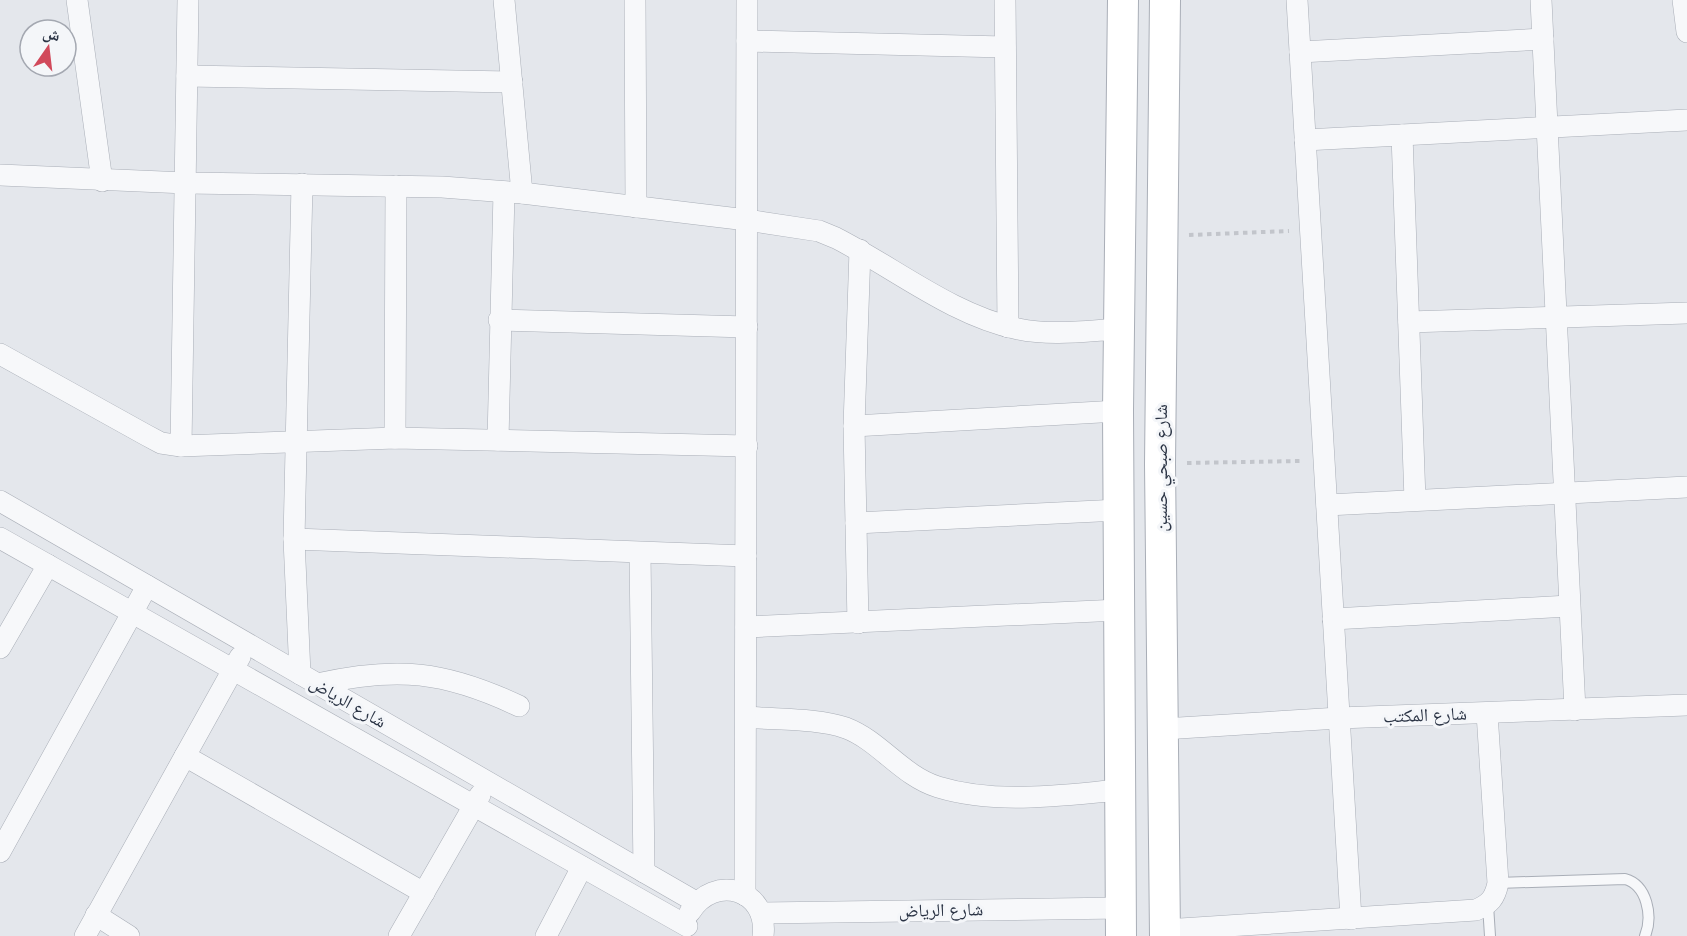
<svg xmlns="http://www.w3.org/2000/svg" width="1687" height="936" font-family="'Nunito Sans','Noto Naskh Arabic',sans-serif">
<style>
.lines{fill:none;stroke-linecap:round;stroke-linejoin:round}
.lane-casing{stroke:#a9aeb7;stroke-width:12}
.street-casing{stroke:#a9aeb7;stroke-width:22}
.secondary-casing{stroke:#a9aeb7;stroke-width:32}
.path{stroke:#c2c5cb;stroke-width:4;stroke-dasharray:4.5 4.5;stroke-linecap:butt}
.lane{stroke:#f7f8fa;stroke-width:10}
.street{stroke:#f7f8fa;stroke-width:21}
.secondary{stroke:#fff;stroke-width:30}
.labels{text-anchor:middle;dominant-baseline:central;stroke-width:6;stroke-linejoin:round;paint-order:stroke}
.street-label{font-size:18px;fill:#2b3445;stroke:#f4f6f9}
</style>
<rect width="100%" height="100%" fill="#e4e7ec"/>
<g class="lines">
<defs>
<g id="lane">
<path d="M1498,883L1625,879C1647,885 1653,916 1645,936"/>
<polyline points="1488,905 1490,936"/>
</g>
<g id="street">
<polyline points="77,0 102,181"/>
<polyline points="504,0 522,193"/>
<polyline points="635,0 636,207"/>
<polyline points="1005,0 1008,327"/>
<polyline points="1297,0 1351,919"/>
<polyline points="1541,0 1575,710"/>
<polyline points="1683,0 1687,32"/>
<polyline points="747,41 1005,47"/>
<polyline points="1300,52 1543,39"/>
<polyline points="187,76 512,82"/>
<polyline points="1402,135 1415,500"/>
<polyline points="1305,140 1687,120"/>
<path d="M0,175L186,183L442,187L522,193L747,220L819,231L836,238C895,268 952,315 1018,329C1051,336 1086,331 1119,329"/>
<polyline points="499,320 747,327"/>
<polyline points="1409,322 1687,313"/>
<polyline points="0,354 146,435 161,443 181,446 395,438 747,446"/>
<polyline points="854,426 1118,411"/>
<polyline points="395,438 396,186"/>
<polyline points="498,440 504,192"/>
<polyline points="181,446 188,0"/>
<polyline points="0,501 696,902"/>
<polyline points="1327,505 1687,487"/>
<polyline points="856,523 1119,510"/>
<polyline points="0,538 687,926"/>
<polyline points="294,539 746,556"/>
<polyline points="640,553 644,872"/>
<polyline points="1333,619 1569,606"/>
<polyline points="858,623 854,426 860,250"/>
<polyline points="746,627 1119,610"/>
<polyline points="0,648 48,565"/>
<polyline points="300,674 294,539 302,184"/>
<path d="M317,684C397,666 445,671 519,706"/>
<path d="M746,717C778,720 816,718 846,728C880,741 902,776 938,787C997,805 1061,795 1121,790"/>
<polyline points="1163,729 1339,718 1687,705"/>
<polyline points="185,756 424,893"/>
<polyline points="0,852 147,586"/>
<polyline points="745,895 747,0"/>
<path d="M690,912C714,873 769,889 763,936"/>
<polyline points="761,913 1121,908"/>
<polyline points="96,915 129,936"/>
<path d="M1165,930L1476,910C1490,904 1495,898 1498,883L1487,713"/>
<polyline points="85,936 240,657"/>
<polyline points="399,936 480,795"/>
<polyline points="546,936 582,867"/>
</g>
<g id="secondary">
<polyline points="1121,936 1118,411 1123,0"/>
<polyline points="1165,936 1160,464 1165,0"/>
</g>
</defs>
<use href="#lane" class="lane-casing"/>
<use href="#street" class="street-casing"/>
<use href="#secondary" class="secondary-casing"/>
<g class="path">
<polyline points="1189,235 1289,231"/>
<polyline points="1187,463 1302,461"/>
</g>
<use href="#lane" class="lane"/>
<use href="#street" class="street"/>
<use href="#secondary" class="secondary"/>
</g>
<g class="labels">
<g class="street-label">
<text transform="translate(1161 468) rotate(-90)">شارع صبحي حسين</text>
<text transform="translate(348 702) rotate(30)">شارع الرياض</text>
<text transform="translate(1425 715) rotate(-2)">شارع المكتب</text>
<text transform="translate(941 910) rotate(-1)">شارع الرياض</text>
</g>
</g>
<g transform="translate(48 48) rotate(14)"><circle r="28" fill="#f4f6f9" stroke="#a4a8b1" stroke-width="1.5"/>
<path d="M0-4.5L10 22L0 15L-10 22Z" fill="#d1495b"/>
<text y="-9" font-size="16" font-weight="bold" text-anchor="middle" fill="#2b3445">ش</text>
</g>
</svg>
